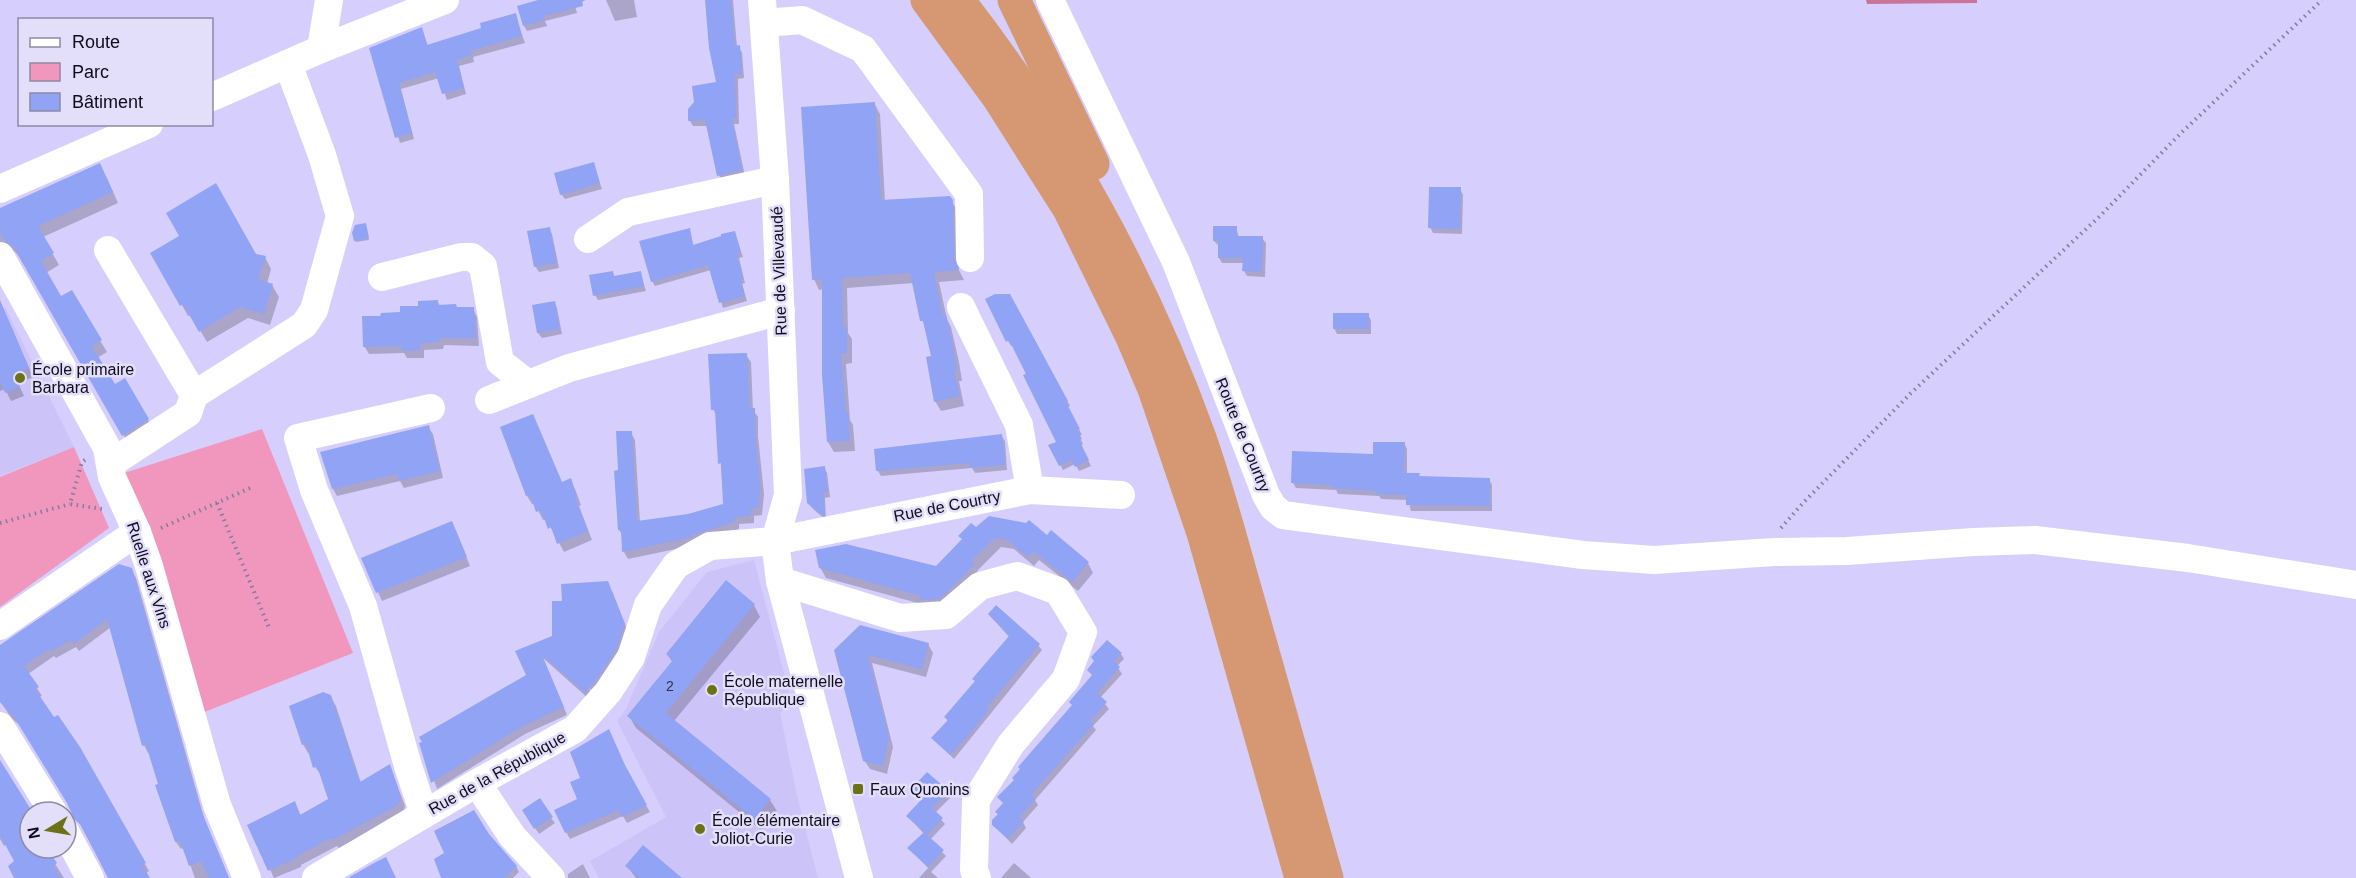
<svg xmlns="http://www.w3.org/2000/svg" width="2356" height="878" font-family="Helvetica,sans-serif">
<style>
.built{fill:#ccc3f8}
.green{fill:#f196bd}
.forest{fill:#cb749b}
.shadow{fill:#0003}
.building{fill:#90a3f4}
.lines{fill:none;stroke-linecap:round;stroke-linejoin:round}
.path{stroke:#827d9e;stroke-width:4;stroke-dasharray:1.5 4.5;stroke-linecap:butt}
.minor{stroke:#fff;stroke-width:28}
.highway{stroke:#d69872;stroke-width:33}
.poi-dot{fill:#6c7117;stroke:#e3dffb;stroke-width:2}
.labels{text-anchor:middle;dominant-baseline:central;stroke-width:5;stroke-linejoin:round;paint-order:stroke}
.number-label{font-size:14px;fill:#2f3151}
.street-label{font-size:16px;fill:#0f0b1b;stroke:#e3dffb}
.poi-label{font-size:16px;fill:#0f0b1b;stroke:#e3dffb;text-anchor:start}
</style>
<rect width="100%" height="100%" fill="#d6cffd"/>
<g class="built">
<polygon points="5,307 74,447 0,476 0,309"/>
<polygon points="754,560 793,707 780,712 797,796 818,878 599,878 590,861 666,817 617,721 626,709 659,632 707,572"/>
</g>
<g class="green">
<polygon points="262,429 353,653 202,713 124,473"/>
<polygon points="74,447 109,528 0,607 0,477"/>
</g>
<polygon class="forest" points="1866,0 1977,0 1977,3 1867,4"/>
<g class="shadow">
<polygon points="543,0 586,0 575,5 577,13 545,21 547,26 527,31 524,26"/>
<polygon points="606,0 634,0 637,17 615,21"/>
<polygon points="708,0 733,0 737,47 742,52 744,78 738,79 739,124 734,124 745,176 722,181 719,175 708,126 693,126 690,121 689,109 718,83"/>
<polygon points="515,15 525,43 473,57 474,62 459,66 466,94 447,100 439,78 401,89 414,139 400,143 371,49 422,29 428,46 483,29"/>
<polygon points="874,103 880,114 885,201 949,198 958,211 959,270 964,280 939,282 947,319 951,327 959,362 962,381 959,381 964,406 941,411 935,401 932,357 914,283 847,288 848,333 852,339 852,363 846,364 850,420 853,425 855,451 834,452 828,442 824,289 819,290 814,279"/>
<polygon points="593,164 602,189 565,199 561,194"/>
<polygon points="106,176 118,203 43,237 59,265 46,273 61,298 71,292 107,352 97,358 114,386 124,380 154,430 130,446 22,259 11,248 0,252 0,210"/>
<polygon points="1460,189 1463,195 1462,234 1433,233 1430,227"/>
<polygon points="366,227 369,240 356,242 355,240"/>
<polygon points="1236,228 1239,237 1262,238 1266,243 1265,277 1247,276 1244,271 1244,263 1222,263 1219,258 1219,246 1214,241"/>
<polygon points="549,229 552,234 559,268 539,272 535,266"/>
<polygon points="689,230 694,247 734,233 743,257 739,258 745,283 742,284 747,301 723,308 711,270 655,286 652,281"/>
<polygon points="181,237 265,257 271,269 267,284 272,285 279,297 270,325 248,318 207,342 191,315 188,316 153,253"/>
<polygon points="612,272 615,277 640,272 646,291 598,300 595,295"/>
<polygon points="987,300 1032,335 1070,406 1068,407 1082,435 1079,436 1083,444 1081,446 1091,466 1079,471 1075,464 1063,470 1050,446 1058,442 1031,387 1020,359 1013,345 1011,346 1008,341"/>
<polygon points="438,302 440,306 473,309 477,317 479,346 444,345 443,349 424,350 424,358 407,358 404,353 369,354 364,346 402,314"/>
<polygon points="554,302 557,308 562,334 542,338 538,333 533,306"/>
<polygon points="1368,315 1371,320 1371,334 1337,334 1334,328"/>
<polygon points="0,318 10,324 33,377 18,383 24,396 11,401 5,389 0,391"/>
<polygon points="746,355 751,362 753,410 758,417 758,436 764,494 762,515 754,516 754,523 739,524 739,529 696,542 695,545 628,559 624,552 623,536 619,530 619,471 631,433 635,440 640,522 688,515 724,505 717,417 713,409"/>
<polygon points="533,415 562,483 570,480 575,489 581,505 579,506 592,540 564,552 546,519 543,520 535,504 532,504 527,496"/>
<polygon points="428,427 433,434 443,478 404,488 400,481 337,496 333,489"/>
<polygon points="1001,435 1005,441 1007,470 975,473 972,468 881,476 878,471 875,450"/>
<polygon points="1404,443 1407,449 1407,474 1419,475 1420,477 1489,479 1492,485 1492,511 1411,511 1408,500 1381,499 1379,496 1338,494 1336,490 1296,488 1293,483"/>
<polygon points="824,468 827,473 830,497 825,498 826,520 812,508 809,502"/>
<polygon points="976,528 1088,563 1093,573 1078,591 1039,560 1034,566 1014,549 1001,547 977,571 979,575 952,603 925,605 826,578 820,567 937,568"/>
<polygon points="456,531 470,566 382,601 363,559"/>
<polygon points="131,569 136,578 205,821 229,878 195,878 184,848 181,849 176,842 150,752 148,753 144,745 111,627 79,651 76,647 56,658 54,656 28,674 42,696 39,697 54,720 79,748 149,871 146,873 148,878 109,878 69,804 20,725 12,719 0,701 0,647"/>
<polygon points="612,591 628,632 596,693 589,688 593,696 590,700 543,658 567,715 525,734 437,789 421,744 528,676 554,637 563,602"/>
<polygon points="754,605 760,617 674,721 770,800 777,811 761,830 636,728 629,716 673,663 667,654"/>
<polygon points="989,614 1038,645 1042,650 954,759 933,738 948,722 946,717 976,682 974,679 1010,638"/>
<polygon points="928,644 933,653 926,677 872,663 893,747 887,774 870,769 864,760 836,651"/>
<polygon points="1121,654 1124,659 1117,666 1122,674 1100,698 1109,709 1093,726 1096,730 1035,800 1038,805 1023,822 1026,828 1012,844 993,824 998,815 997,812 1004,804 999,798 1015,781 1073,707 1093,676 1089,670"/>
<polygon points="330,696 336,706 361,783 390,766 405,806 403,814 339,848 337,846 301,865 301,867 274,878 249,826 295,803 301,816 330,800 321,775 315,767 310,752 308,753 303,744"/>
<polygon points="0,764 31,812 30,848 51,848 47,851 64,878 15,878 16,862 7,844 4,846 0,839"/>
<polygon points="628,774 650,812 627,823 623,816 570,839 566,832"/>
<polygon points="913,790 947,792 951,797 935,813 945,824 930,840 946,856 931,872 938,878 919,878 928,868 909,848 924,834 908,816 922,800"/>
<polygon points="524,811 551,818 555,823 539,834"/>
<polygon points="487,835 516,866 519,872 513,878 498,878"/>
<polygon points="1014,863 1030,877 1031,878 1001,878"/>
<polygon points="583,864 590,878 568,878 568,874"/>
<polygon points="627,866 680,878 636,878"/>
</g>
<g class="building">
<polygon points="538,0 582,0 583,6 543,16 545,20 523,26 517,6"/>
<polygon points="705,0 731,0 735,46 740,45 742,73 735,74 736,118 732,119 742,170 717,176 705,120 688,121 688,109 694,102 692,86 716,82 709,48"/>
<polygon points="516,13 522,36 470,51 472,55 457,60 464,88 442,94 435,72 399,83 412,133 395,138 369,48 422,27 427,45 481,28 480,23"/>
<polygon points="875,102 881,200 950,196 953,200 954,258 959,270 934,272 943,316 946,315 954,351 957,370 954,371 960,396 934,402 926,357 931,356 923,321 920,321 910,273 842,278 843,327 847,327 847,353 841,354 846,413 848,413 850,441 827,442 822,375 822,279 812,280 801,107"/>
<polygon points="594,162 600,183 560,195 554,173"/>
<polygon points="100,163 113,192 38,226 54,253 41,261 61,296 72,290 102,340 92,346 115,384 125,378 149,419 122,436 14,248 5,241 0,232 0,208"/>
<polygon points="216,183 256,254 266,256 258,279 273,284 264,314 240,307 199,332 183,304 180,306 150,253 179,236 166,213"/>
<polygon points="1429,187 1461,187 1460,229 1428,228"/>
<polygon points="366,223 369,238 354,241 352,233 355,225"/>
<polygon points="1213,226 1237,226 1237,236 1263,236 1262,272 1242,271 1243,258 1218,258 1218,241 1213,241"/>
<polygon points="550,227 557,263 534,267 527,231"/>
<polygon points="690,228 693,245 721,236 721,234 735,231 741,252 737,253 743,278 741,279 745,296 719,303 708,265 651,282 639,241"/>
<polygon points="613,271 614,276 641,271 644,286 593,296 589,275"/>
<polygon points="995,294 1010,294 1068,401 1066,402 1080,429 1077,430 1082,439 1079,440 1089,460 1075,467 1071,460 1059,466 1048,445 1056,442 1023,375 1026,374 1009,340 1006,342 985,299"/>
<polygon points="0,300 29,368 15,374 20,387 5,393 0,381"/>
<polygon points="438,300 438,305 456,304 457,307 474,307 476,338 440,338 439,342 420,343 420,350 401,351 401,346 363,347 362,316 380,316 381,313 400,312 400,306 418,306 418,301"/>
<polygon points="555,301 560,329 537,333 532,305"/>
<rect x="1333" y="313" width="36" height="16"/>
<polygon points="747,353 750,408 755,408 755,428 760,485 759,508 751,509 751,516 735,517 735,522 692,535 692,537 622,552 621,530 618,530 614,471 618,470 616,431 632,431 637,521 688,514 723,504 721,463 718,464 715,410 711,410 708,354"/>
<polygon points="533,414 562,482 571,478 577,496 575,497 588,531 557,544 551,527 548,529 541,510 536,512 530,495 526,496 500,427"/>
<polygon points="429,425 440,471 399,481 397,474 332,489 320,452"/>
<polygon points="1002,434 1005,465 970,468 970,463 876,471 874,449"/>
<polygon points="1373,442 1405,442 1404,473 1420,473 1419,476 1490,478 1490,506 1406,505 1406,495 1376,494 1376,491 1333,488 1333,485 1291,483 1292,451 1373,454"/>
<polygon points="825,466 828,492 823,492 825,514 822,515 807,503 804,469"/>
<polygon points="989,516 1026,523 1029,520 1047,535 1051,530 1089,562 1072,582 1033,551 1028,557 1007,540 995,538 971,561 975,564 947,592 939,599 923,600 920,599 921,596 819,568 815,550 846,544 936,566 962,539 958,536 971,523 976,527"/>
<polygon points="452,521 467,557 376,593 361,558"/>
<polygon points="119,564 132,568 201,810 229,878 209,878 201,861 189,866 180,841 175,842 155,785 158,784 146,745 142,746 107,619 74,644 71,640 51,651 49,649 24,666 39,687 35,689 54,717 58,715 80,747 146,863 142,865 150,878 108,878 81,825 74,819 67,803 14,717 0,702 0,645"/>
<polygon points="726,580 755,604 666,713 771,799 754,819 627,716 673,660 666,654"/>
<polygon points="608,581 625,624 616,650 595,682 591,686 588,684 590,688 585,693 542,655 564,707 521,727 431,783 419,743 422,742 419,737 526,675 515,651 552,636 552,601 562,601 561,584"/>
<polygon points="996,605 1040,644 987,707 989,709 967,737 950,755 931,738 948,720 944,717 975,681 972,679 1009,636 988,614"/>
<polygon points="860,625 929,643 922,669 868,655 889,737 883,766 863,761 834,650"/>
<polygon points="1107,640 1122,653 1114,661 1120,667 1097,693 1107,702 1090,721 1094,724 1031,795 1036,799 1019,817 1024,821 1008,839 992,825 992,820 998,814 995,812 1003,803 997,797 1014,780 1012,778 1020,769 1018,767 1072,705 1069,702 1092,675 1087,670 1094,661 1091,657"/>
<polygon points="323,692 331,695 360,782 390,764 401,797 398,805 333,840 331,838 297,856 297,858 268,871 247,825 295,801 300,815 328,799 317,766 313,768 306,744 302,745 289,706"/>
<polygon points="609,729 625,765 647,805 622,817 619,810 565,833 554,810 577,799 570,782 580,778 570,752"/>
<polygon points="0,760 30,808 30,848 47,848 57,863 53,866 61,878 14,878 8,866 14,861 0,835"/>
<polygon points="927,772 949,791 932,808 943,818 927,835 944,850 928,867 907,848 924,832 906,816 922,799 911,789"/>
<polygon points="540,798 553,817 534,829 522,810"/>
<polygon points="474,810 489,834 517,866 504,878 441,878 434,859 444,853 434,831"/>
<polygon points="643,845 682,878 640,878 625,866"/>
<polygon points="386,857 396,878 348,878 374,863"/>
</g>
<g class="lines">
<g class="path">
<polyline points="85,460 82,462 70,504 102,509"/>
<polyline points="217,503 270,630"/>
<polyline points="0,523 70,504"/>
<polyline points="161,528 250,488"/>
<polyline points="1781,528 1803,503 1911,393 2100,216 2180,134 2322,0"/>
</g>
<g class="minor">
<polyline points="762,0 775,180 788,495 775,541 780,581 859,878"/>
<polyline points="1050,0 1176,262 1266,495 1273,507 1283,515 1583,555 1654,560 1774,552 1847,551 1973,542 2035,540 2188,558 2356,585"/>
<polyline points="765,23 802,20 863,49 969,194 970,258"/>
<polyline points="321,49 445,0"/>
<polyline points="212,97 321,49 329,0"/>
<polyline points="0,189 149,124"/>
<polyline points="588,239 628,212 775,180"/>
<polyline points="108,250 194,395 188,413 110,464"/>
<polyline points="0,256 107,448 112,477 137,532 149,566 217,805 247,878"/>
<polyline points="382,277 461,257 472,257 483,266 500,362 528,384"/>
<polyline points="961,307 1019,425 1030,490"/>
<polyline points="194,395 304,325 314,310 340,216 322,155 288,64"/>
<polyline points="489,400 569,368 781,311"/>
<polyline points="780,581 900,618 946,615 980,586 1017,576 1058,591 1083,632 1066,679 1011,744 976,800 974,870 977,878"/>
<polyline points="0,626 137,532"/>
<polyline points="0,726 53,812"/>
<polyline points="477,783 512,836 551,878"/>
<polyline points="424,814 408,766 363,606 314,490 298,438 431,408"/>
<polyline points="66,833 90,878"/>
<polyline points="316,878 477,783 575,729 608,692 631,657 648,605 676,565 710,546 775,541 1030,490 1121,495"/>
</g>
<g class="highway">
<polyline points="927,0 998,97 1069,209 1132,337 1154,389 1203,533 1301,878"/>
<path d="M958,0C1061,132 1143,280 1200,438C1220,495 1235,555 1252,613C1277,702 1302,790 1327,878"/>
<polyline points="1014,0 1093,164"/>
</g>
</g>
<g class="poi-dot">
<circle cx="20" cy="378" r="6"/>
<circle cx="712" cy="690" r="6"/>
<rect x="852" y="783" width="12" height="12" rx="3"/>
<circle cx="700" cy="829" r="6"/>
</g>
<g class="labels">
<g class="number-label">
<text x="670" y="686">2</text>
</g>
<g class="street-label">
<text transform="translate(779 271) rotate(-92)">Rue de Villevaudé</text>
<text transform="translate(1243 435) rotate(68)">Route de Courtry</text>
<text transform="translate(947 506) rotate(-11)">Rue de Courtry</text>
<text transform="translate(149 575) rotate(72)">Ruelle aux Vins</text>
<text transform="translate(497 773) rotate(-29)">Rue de la République</text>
</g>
<g class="poi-label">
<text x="32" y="369">École primaire<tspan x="32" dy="18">Barbara</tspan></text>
<text x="724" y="681">École maternelle<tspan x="724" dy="18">République</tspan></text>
<text x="870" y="789">Faux Quonins</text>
<text x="712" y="820">École élémentaire<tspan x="712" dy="18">Joliot-Curie</tspan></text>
</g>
</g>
<rect x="18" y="18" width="195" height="108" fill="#e3dffb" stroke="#8e8aa1" stroke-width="1.5"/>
<rect x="30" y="38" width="30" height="9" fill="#ffffff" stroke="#8e8aa1" stroke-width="1.5"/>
<text x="72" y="48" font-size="18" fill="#0f0b1b">Route</text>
<rect x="30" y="63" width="30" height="18" fill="#f196bd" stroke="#8e8aa1" stroke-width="1.5"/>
<text x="72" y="78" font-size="18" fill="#0f0b1b">Parc</text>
<rect x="30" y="93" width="30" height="18" fill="#90a3f4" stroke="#8e8aa1" stroke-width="1.5"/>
<text x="72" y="108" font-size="18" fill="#0f0b1b">Bâtiment</text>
<g transform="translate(48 830) rotate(259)"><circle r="28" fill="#e3dffb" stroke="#8e8aa1" stroke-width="1.5"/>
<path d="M0-4.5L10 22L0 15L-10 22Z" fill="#6c7117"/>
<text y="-9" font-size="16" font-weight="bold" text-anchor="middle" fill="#0f0b1b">N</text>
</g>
</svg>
